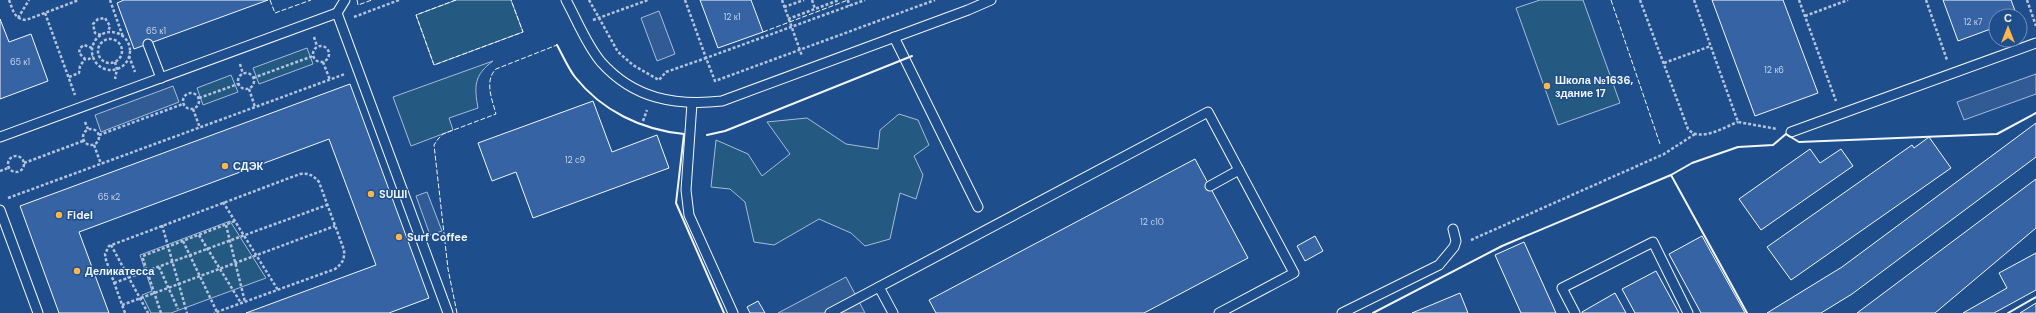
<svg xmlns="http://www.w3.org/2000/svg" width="2036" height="313" font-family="'DM Sans',sans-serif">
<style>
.green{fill:#245a82;stroke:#a8bbd7}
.parking{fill:#305b95;stroke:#a8bbd7}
.building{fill:#3563a3;stroke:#f2f6ff}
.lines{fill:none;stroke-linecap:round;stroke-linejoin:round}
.lane-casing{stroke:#f2f6ff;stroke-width:11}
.path{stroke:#b3c4dc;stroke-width:2.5;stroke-dasharray:3 2;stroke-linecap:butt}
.lane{stroke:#1f4e8c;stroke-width:9}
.fence{stroke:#f2f6ff;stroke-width:1;stroke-dasharray:5 2;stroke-linecap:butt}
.wall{stroke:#f2f6ff;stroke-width:2}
.poi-dot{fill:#ffb74d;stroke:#1f4e8c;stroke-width:1.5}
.labels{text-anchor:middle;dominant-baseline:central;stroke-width:3;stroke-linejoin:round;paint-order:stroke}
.number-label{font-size:9px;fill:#c3d1e8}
.poi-label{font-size:11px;font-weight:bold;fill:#f2f6ff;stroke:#1f4e8c;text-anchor:start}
</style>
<rect width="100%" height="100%" fill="#1f4e8c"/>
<g class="green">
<polygon points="456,0 511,0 523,32 434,65 416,15"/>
<polygon points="1540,0 1583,0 1620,103 1558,125 1516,8"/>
<polygon points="307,48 313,64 259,84 253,68"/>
<path d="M493,61C474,75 474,86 478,108L449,118L453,130L411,146L393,97Z"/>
<polygon points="231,75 238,92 203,105 197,88"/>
<polygon points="899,114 918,120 929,145 914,156 923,175 916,199 900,193 890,239 865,246 851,233 819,219 774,245 754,242 745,202 730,189 711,187 716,140 748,154 762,176 790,154 767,122 807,118 846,144 878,149 880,130"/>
<polygon points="230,221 266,278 171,313 151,313 142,295 152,291 140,255"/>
</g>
<g class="parking">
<polygon points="659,11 675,54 657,61 641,18"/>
<polygon points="2036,74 2036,94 1964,120 1957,102"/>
<polygon points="173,86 179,102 101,132 95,115"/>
<polygon points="427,192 442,231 430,235 416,196"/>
<polygon points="846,277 865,313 778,313"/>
</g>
<g class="building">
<polygon points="124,0 268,0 134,49 117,3"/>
<polygon points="700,0 751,0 763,32 718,48"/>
<polygon points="1712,0 1783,0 1818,93 1755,116"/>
<polygon points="1943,0 2011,0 2017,16 1996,16 1996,27 1958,41"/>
<polygon points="0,19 9,42 31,34 48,81 0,99"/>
<polygon points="350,84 429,298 389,313 246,313 376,265 329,139 79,232 109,313 59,313 20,206"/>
<polygon points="593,101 612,152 657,135 669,168 533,218 516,172 492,181 478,143"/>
<polygon points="2036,123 2036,157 1852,294 1821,313 1767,313 1842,267"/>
<polygon points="1929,137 1951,168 1791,280 1767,247 1912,145 1914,148"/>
<polygon points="1810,149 1820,163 1841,149 1853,166 1761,230 1739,199"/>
<polygon points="1195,159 1248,258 1144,313 936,313 929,300"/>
<polygon points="2036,179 2036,228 1935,313 1857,313"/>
<polygon points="1315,236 1323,251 1305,261 1297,246"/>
<polygon points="1702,236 1745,313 1701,313 1669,254"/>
<polygon points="1524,242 1556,313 1521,313 1495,255"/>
<polygon points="2036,253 2036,290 1994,313 1963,313 2007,288 1999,273"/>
<polygon points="1656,271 1679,313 1635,313 1622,289"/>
<polygon points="1460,293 1468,313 1412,313"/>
<polygon points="1615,293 1626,313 1582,313 1582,312"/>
<polygon points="758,301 765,313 750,313 747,307"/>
<polygon points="2036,303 2036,313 2020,313"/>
</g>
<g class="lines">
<defs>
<g id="lane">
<path d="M566,0C577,20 586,44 601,62C634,99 675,106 722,101L968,10L991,0"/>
<polyline points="337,13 345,0"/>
<polyline points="894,37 978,207"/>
<polyline points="148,44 161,78"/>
<polyline points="692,103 686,190 689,215 733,313"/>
<polyline points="1791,132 2036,43"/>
<polyline points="0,137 337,13 448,313"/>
<polyline points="1210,186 1239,170"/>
<polyline points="0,210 38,313"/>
<polyline points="879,287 893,313"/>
<polyline points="830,313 1208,112 1294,273 1219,313"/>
<polyline points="1342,313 1439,265 1454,247 1456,241 1453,229"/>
<polyline points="1575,313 1562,288 1653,242 1688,313"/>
</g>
</defs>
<use href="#lane" class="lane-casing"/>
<g class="path">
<path d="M9,0C13,10 14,19 26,20L79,0"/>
<polyline points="110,0 123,37"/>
<polyline points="589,0 618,52 633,65 659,80 666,72 706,58 715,81 935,0"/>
<polyline points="685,0 706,58 865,0"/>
<polyline points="782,0 802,56"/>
<polyline points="812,0 815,9"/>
<polyline points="848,0 849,6"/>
<path d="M1640,0L1688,129C1700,143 1724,127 1738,122"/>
<polyline points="1694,0 1738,122 1777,129"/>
<polyline points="1799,0 1836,101"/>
<polyline points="1926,0 1947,60"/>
<polyline points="2027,0 2036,26"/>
<polyline points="784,7 804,0"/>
<polyline points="45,13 75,95"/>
<polyline points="1805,16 1848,0"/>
<polyline points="354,17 399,0"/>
<polyline points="18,18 29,0"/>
<polyline points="788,19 839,0"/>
<polyline points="593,20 648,0"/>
<circle cx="111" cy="51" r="19"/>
<polyline points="101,35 95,33 93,24 98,19 105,18 110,26 108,32"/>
<polyline points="314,37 317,46"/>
<circle cx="110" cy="51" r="12"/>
<circle cx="321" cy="54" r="8"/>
<polyline points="92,48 84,45 80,48 79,53 85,59 89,59 93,56"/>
<polyline points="129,56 135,72"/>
<polyline points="115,62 117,69 115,79"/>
<polyline points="323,62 330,80"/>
<polyline points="1664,63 1711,46"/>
<polyline points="240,64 243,74"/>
<circle cx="246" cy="81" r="8"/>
<polyline points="69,77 79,73 80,66 85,59"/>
<polyline points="253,78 313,56"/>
<polyline points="249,89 255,107"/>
<circle cx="191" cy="101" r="8"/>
<polyline points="199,98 238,84"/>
<polyline points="193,109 200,128"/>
<polyline points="643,121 647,110"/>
<polyline points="85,122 88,129"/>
<circle cx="91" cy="137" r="8"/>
<polyline points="99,135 183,104"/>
<polyline points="94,145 101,164"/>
<circle cx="16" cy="164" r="8"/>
<polyline points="24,163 83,141"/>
<polyline points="0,171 8,168"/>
<polyline points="8,198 345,74"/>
<polyline points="223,202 278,290"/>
<polyline points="162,225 187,313"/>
<polyline points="226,225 245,302"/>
<polyline points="199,235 241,303"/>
<polyline points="1471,240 1664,154 1695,134"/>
<polyline points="183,241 217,312"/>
<polyline points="111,245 148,313"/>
<polyline points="159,267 178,309"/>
<polyline points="114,283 327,205"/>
<polyline points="122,305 335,226"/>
<path d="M125,313L106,260L105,254L109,246L300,174C309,173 313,175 319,182L344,250C345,259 342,264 335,269L214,313"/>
<polyline points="161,313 143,259 143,256 235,221"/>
</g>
<use href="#lane" class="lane"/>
<g class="fence">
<polyline points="270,0 275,13 311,0"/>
<polyline points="357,0 358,5 372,0"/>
<polyline points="456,0 416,15 434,65 523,32 511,0"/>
<polyline points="1611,0 1660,144"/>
<polyline points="763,32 848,0"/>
<path d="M457,313L448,269L434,145L438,139L443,134L496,114C492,99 484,81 496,69L557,45"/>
</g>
<g class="wall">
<path d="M557,45C563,56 568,68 575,77C602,111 642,130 684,134L676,203L724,313"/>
<polyline points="707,135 725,131 912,56"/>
<polyline points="1671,175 1747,313"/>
<polyline points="1373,313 1502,246 1671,175 1692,163 1738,147 1773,145 1786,134 1799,142 1997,134 2036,113"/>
<polyline points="2008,313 2036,297"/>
</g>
</g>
<g class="poi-dot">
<circle cx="1547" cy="86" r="4"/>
<circle cx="225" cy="166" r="4"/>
<circle cx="371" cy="194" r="4"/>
<circle cx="59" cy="215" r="4"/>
<circle cx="399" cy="237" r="4"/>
<circle cx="77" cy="271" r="4"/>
</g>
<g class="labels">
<g class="number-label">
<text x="732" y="17">12 к1</text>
<text x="1973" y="22">12 к7</text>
<text x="156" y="31">65 к1</text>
<text x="20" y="62">65 к1</text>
<text x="1774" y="70">12 к6</text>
<text x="575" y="160">12 с9</text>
<text x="109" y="197">65 к2</text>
<text x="1152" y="222">12 с10</text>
</g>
<g class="poi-label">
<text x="1555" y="80">Школа №1636,<tspan x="1555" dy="13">здание 17</tspan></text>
<text x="233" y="166">СДЭК</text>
<text x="379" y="194">SUШI</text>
<text x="67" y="215">Fidel</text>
<text x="407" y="237">Surf Coffee</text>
<text x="85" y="271">Деликатесса</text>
</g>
</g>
<g transform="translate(2008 28)"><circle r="19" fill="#1f4e8c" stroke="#7391ba"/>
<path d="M0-3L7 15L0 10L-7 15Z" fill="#ffb74d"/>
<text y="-6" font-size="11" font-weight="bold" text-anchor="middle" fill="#f2f6ff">С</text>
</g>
</svg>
